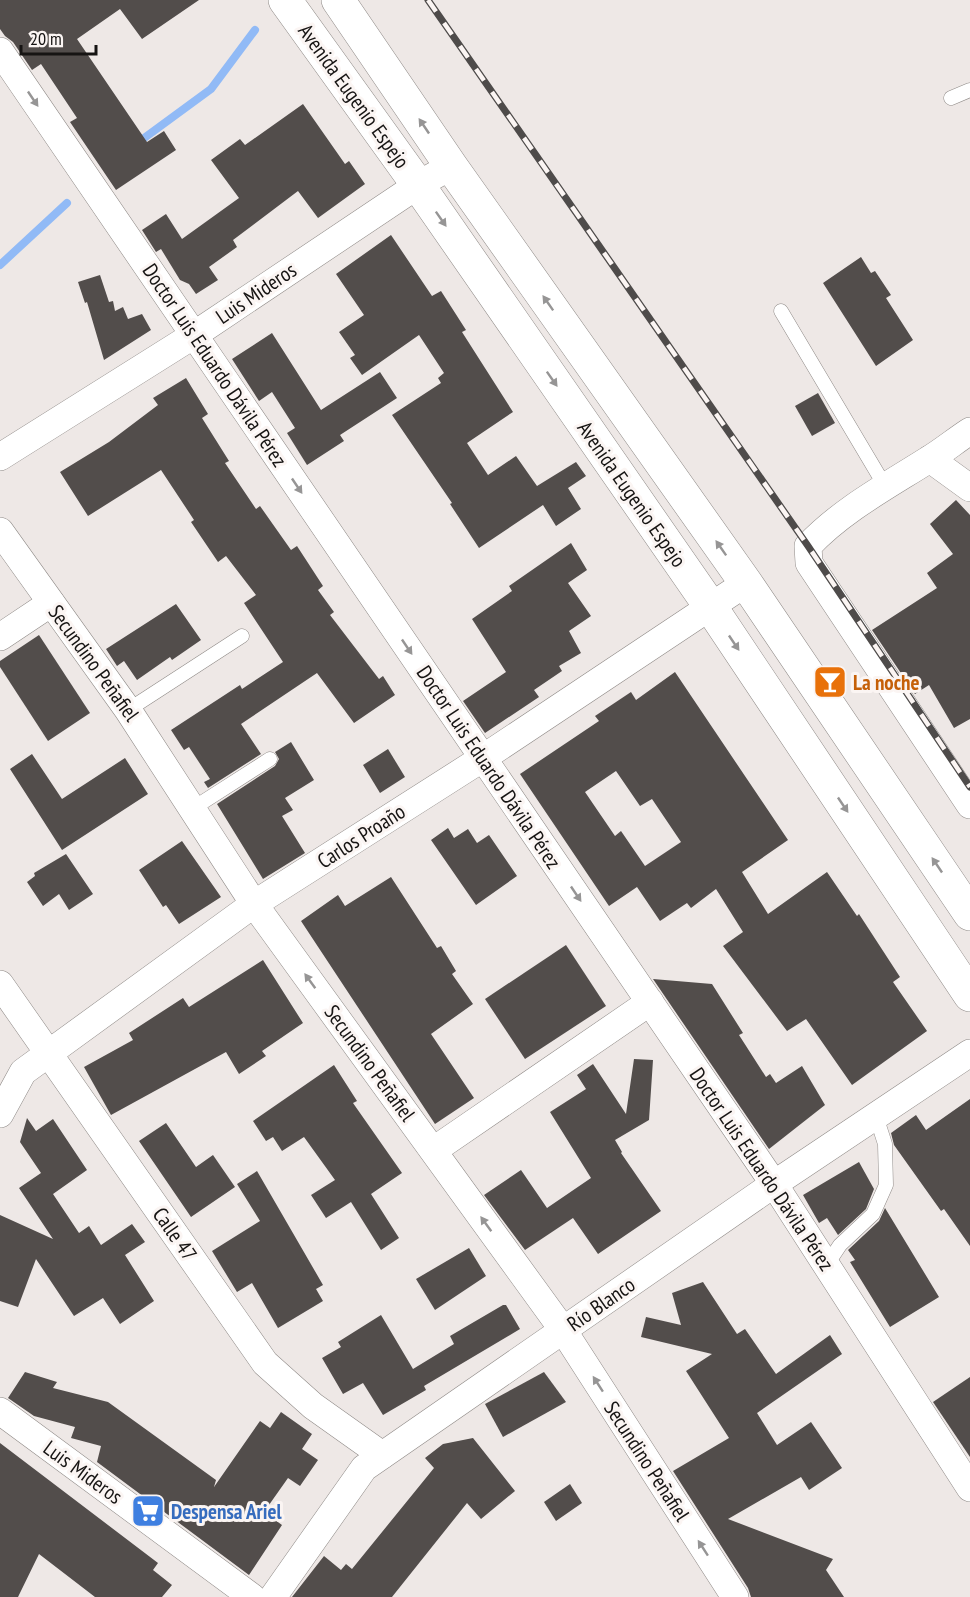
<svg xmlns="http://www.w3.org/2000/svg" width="970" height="1597" font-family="'PT Sans Narrow',sans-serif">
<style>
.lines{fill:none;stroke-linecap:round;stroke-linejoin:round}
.stream{stroke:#91baf6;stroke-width:8}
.building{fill:#524d4b;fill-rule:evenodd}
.service-casing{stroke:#8f8a87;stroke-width:15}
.minor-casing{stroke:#8f8a87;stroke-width:28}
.primary-casing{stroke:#8f8a87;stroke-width:34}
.service{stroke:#fff;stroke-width:14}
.minor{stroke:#fff;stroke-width:27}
.primary{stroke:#fff;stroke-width:33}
.rail-casing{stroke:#4e4b4a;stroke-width:7}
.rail{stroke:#fbf5f3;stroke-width:4.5;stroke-dasharray:14;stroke-linecap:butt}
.oneway{fill:#969595}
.labels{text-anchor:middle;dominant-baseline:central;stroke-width:6;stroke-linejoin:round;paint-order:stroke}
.street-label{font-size:21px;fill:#161413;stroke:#fbf5f3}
.food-label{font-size:21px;font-weight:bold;fill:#c56008;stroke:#fbf5f3;text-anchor:start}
.shop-label{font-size:21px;font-weight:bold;fill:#366cbe;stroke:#fbf5f3;text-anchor:start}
</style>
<rect width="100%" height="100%" fill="#eee8e6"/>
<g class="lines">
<g class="stream">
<polyline points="136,144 211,89 255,30"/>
<polyline points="0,265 67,203"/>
</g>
</g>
<g class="building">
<polygon points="0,0 199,0 142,39 120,9 77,39 147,142 164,131 176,150 116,190 70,122 77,118 41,64 32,70 13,42 5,36 0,29"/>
<polygon points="303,104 345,164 349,161 365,184 318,218 298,191 233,240 237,247 209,267 218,280 196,294 189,284 180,280 161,249 156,252 142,230 166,214 182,239 239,198 211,160 240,139 245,145"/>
<polygon points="391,235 432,296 441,291 466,330 462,332 513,412 467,443 488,475 516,456 537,486 576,462 586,476 568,488 581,509 556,526 543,505 479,548 450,504 452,503 392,415 441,383 438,378 444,373 419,335 362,375 350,358 355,355 339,332 364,315 336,274"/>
<polygon points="861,257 871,273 875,271 891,295 886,298 913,340 876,366 823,283"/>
<polygon points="100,275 109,302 113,301 115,311 123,307 128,319 142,314 151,330 104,360 87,302 85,303 78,282"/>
<polygon points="272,333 321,410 380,372 397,398 340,435 344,441 307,465 287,433 295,428 272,392 259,401 232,359"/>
<polygon points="186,378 208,414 202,418 229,461 225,463 256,509 260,506 291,550 297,546 323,586 318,590 334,612 330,615 379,679 383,676 395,695 354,723 317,673 241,724 261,754 208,788 204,782 210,779 189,747 184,750 171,730 240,685 242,689 283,662 244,603 256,595 226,556 218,562 191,522 194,520 161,470 88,516 60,472 109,442 158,405 153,398"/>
<polygon points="818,393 835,423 812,436 795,406"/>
<polygon points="956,500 970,515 970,719 954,728 929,685 915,694 872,630 937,588 927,573 953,554 930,524"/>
<polygon points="571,543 587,570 568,583 591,616 569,631 581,653 559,666 562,671 534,690 539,697 485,733 463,701 506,672 472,619 512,591 509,586"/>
<polygon points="176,604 201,640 172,660 170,657 137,680 124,661 117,666 106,649"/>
<polygon points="39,635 90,713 48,741 0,667 0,661"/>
<path d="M675,672L788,840L742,872L768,914L827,872L857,916L859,914L900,977L893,982L927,1031L852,1085L806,1019L787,1031L723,946L743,932L716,889L691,908L687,903L660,921L637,887L609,906L520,774L599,721L595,716L631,692L636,700ZM616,771L640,806L652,799L681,842L645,866L621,831L615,836L585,792Z"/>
<polygon points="291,742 314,780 285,798 293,810 282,816 305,853 263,879 217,804 275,766 279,759 275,752"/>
<polygon points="388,749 405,777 380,793 363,765"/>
<polygon points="32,754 62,799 125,758 148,794 62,850 10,769"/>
<polygon points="448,828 454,838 468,829 477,843 489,835 517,876 476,905 431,840"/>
<polygon points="182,841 221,897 179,924 166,905 163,907 139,870"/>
<polygon points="66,854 93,894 69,910 59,894 43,906 27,882 35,876 34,873"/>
<polygon points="391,877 437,948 441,946 456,971 452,974 473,1004 431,1034 474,1098 435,1124 301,921 338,895 345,906"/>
<polygon points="566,945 606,1006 525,1059 485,999"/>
<polygon points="263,960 303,1023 262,1051 266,1056 239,1074 226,1052 111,1115 84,1067 133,1040 129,1033 183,998 189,1007"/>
<polygon points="653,979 712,984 743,1033 739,1035 766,1077 770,1074 776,1083 802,1066 825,1105 769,1149"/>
<polygon points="634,1059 653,1060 649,1120 615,1140 622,1152 621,1153 661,1211 598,1254 573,1218 525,1250 484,1195 521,1170 547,1208 591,1178 550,1112 586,1089 577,1075 593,1064 626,1114"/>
<polygon points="334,1065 357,1101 353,1103 402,1173 371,1194 399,1238 381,1250 351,1202 326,1218 311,1195 335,1180 304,1137 282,1151 273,1137 266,1141 253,1121"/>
<polygon points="970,1099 970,1246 944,1209 941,1211 894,1145 891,1133 916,1115 926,1130"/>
<polygon points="27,1118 36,1131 53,1119 87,1170 53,1194 79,1233 89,1226 101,1245 132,1224 145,1242 125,1255 154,1301 120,1324 103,1298 74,1316 36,1259 18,1307 0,1301 0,1215 53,1239 19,1188 41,1173 20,1142"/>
<polygon points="166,1123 196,1167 213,1155 235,1187 191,1217 139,1141"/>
<polygon points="859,1162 874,1189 866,1209 838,1235 827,1218 819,1223 803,1195"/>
<polygon points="257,1171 323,1285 316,1289 323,1301 278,1328 252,1283 237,1292 212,1251 260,1221 237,1184"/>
<polygon points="885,1208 939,1297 890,1327 850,1262 855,1260 848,1250 879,1221"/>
<polygon points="469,1248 486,1276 435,1310 416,1279"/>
<polygon points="703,1282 737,1334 745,1329 776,1374 830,1335 842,1354 757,1413 777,1445 811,1422 842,1468 809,1490 801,1477 728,1519 833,1559 826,1570 844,1597 751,1597 748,1588 673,1471 729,1438 686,1371 712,1354 641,1337 646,1317 681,1325 672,1293"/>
<polygon points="503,1305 506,1305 520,1329 424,1386 426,1390 383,1415 363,1383 343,1394 322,1358 341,1347 338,1342 381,1315 413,1369 454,1344 450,1336"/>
<polygon points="25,1372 57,1382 53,1388 108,1402 216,1480 214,1487 260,1421 270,1428 281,1412 312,1434 302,1449 318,1460 300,1486 288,1478 264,1512 282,1525 249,1575 97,1462 101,1446 71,1438 75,1427 34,1416 8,1398"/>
<polygon points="544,1372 566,1402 503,1437 485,1404"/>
<polygon points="970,1377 970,1457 933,1402"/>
<polygon points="473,1438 515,1491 481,1519 467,1503 392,1597 292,1597 324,1556 341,1570 346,1564 352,1569 434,1468 425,1458 443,1444"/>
<polygon points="0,1443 158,1563 153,1570 172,1585 162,1597 95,1597 39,1554 18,1597 0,1597"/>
<polygon points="570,1484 582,1503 556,1521 544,1502"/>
</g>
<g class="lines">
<defs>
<g id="service">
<polyline points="951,98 970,90"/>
<polyline points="781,311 885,486"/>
<polyline points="128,710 242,636"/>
<polyline points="192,809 270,759"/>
<polyline points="826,1266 840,1245 873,1214 886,1185 885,1144 876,1116"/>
</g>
<g id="minor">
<polyline points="0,51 774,1184 970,1488"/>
<path d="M970,431C956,440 943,451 928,460C887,486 842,510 808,546L809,563L970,805"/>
<polyline points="0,457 194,335 418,185 451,166"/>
<polyline points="930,459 970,488"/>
<polyline points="0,531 128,710 254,904 563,1330 735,1597"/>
<polyline points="0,637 51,603"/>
<polyline points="0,984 265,1363 313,1406 382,1455"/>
<polyline points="0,1114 23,1072 254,904 483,758 746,583"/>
<polyline points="434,1150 650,1002"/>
<polyline points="0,1411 252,1597"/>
<polyline points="273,1597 364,1468 774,1184 970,1053"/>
</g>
<g id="primary">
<polyline points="285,0 418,185 710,606 970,995"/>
<polyline points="338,0 451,166 746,583 970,914"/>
</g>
</defs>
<use href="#service" class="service-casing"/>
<use href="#minor" class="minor-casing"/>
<use href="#primary" class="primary-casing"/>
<use href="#service" class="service"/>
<use href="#minor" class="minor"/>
<use href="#primary" class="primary"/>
<defs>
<polyline id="rail" points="428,0 808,546 970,787"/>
</defs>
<use href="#rail" class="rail-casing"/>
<use href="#rail" class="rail"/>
</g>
<defs><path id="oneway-solid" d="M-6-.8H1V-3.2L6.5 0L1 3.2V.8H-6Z" transform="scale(1.5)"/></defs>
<g class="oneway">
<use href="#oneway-solid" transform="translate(33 99) rotate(56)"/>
<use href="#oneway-solid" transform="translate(424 126) rotate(-124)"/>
<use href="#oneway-solid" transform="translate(441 219) rotate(55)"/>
<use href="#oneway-solid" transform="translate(548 303) rotate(-125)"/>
<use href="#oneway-solid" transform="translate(552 379) rotate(55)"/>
<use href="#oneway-solid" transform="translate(297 486) rotate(56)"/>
<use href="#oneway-solid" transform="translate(721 548) rotate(-125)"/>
<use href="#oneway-solid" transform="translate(734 643) rotate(56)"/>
<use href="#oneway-solid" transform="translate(407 647) rotate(56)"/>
<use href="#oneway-solid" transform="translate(843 805) rotate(56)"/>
<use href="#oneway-solid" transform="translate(937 865) rotate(-124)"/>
<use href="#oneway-solid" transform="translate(576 894) rotate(56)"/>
<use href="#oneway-solid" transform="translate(310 981) rotate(-126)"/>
<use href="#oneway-solid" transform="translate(486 1224) rotate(-126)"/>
<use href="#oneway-solid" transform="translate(598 1384) rotate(-123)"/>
<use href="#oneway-solid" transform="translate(703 1548) rotate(-123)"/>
</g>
<defs>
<symbol id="bar-square" viewBox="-11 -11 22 22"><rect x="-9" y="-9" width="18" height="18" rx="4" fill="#e8710a" stroke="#fbf5f3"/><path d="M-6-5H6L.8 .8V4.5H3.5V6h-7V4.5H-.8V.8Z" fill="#fff"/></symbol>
<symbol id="supermarket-square" viewBox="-11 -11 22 22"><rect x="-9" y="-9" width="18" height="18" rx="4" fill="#3f7fe0" stroke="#fbf5f3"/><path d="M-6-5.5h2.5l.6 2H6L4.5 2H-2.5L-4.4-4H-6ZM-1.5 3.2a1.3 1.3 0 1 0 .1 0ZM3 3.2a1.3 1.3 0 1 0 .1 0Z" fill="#fff"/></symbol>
</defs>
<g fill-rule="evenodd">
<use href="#bar-square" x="811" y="663" width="38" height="38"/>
<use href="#supermarket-square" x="129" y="1492" width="38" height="38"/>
</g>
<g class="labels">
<g class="street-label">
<text transform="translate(354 96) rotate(54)">Avenida Eugenio Espejo</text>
<text transform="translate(256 293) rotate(-34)">Luis Mideros</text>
<text transform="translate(215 365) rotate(56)">Doctor Luis Eduardo Dávila Pérez</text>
<text transform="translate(632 494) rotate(55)">Avenida Eugenio Espejo</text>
<text transform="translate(94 663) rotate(54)">Secundino Peñafiel</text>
<text transform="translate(489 767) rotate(56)">Doctor Luis Eduardo Dávila Pérez</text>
<text transform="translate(361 836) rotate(-33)">Carlos Proaño</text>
<text transform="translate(370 1063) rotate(54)">Secundino Peñafiel</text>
<text transform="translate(762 1169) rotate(56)">Doctor Luis Eduardo Dávila Pérez</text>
<text transform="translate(175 1234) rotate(55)">Calle 47</text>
<text transform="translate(601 1304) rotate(-35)">Río Blanco</text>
<text transform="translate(647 1461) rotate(57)">Secundino Peñafiel</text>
<text transform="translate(83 1472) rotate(36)">Luis Mideros</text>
</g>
<g class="food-label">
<text x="853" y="682">La noche</text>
</g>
<g class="shop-label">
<text x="171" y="1511">Despensa Ariel</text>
</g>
</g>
<path d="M21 45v9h75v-9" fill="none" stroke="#161413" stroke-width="3"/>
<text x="30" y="45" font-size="18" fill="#161413" stroke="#fbf5f3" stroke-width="4.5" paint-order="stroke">20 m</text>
</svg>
